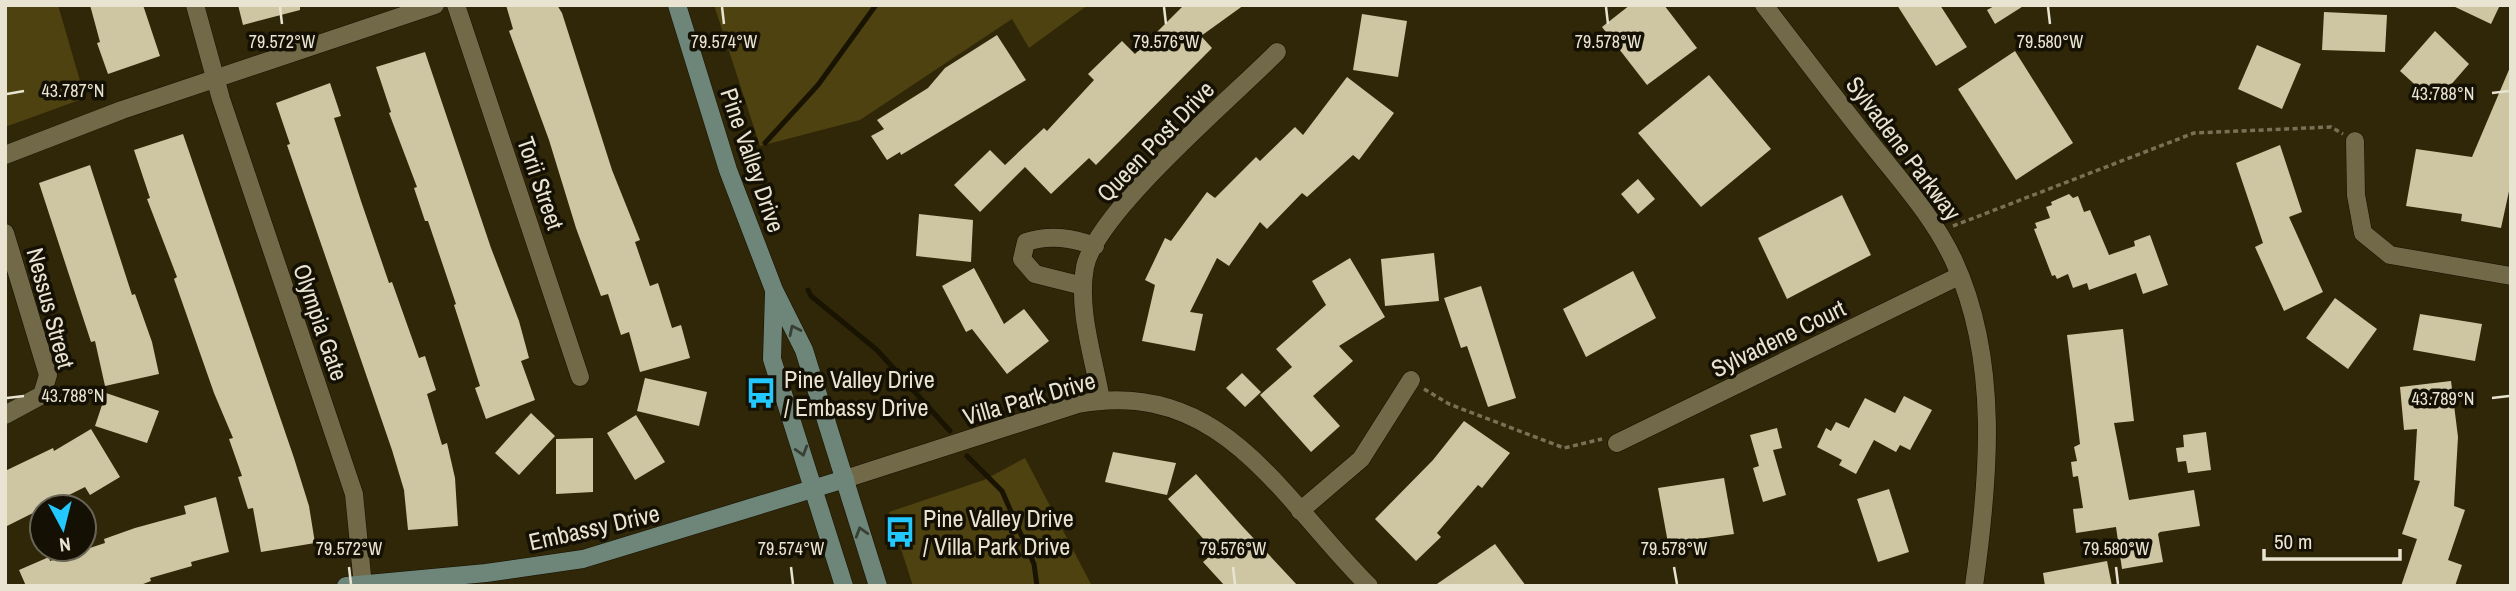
<svg xmlns="http://www.w3.org/2000/svg" width="2516" height="591" font-family="'Archivo Narrow',sans-serif">
<style>
.green{fill:#4e4211}
.lines{fill:none;stroke-linecap:round;stroke-linejoin:round}
.stream{stroke:#191301;stroke-width:5}
.building{fill:#cec5a2}
.street-casing{stroke:#161000;stroke-width:19}
.secondary-casing{stroke:#161000;stroke-width:19}
.path{stroke:#787157;stroke-width:3.5;stroke-dasharray:5 3.5;stroke-linecap:butt}
.street{stroke:#716948;stroke-width:18}
.secondary{stroke:#6e867a;stroke-width:18}
.oneway{stroke:#383f33}
.ticks{fill:none;stroke:#e9e4d2;stroke-width:2.5}
.labels{text-anchor:middle;dominant-baseline:central;stroke-width:7;stroke-linejoin:round;paint-order:stroke}
.street-label{font-size:24px;fill:#e9e4d2;stroke:#141004}
.poi-label{font-size:24px;fill:#e9e4d2;stroke:#141004;text-anchor:start}
.ticks-label{font-size:18px;text-anchor:middle;fill:#e9e4d2;stroke:#141004;stroke-width:7;stroke-linejoin:round;paint-order:stroke}
</style>
<rect width="100%" height="100%" fill="#2f2707"/>
<g class="green">
<polygon points="5,5 58,5 85,98 5,127"/>
<polygon points="714,5 1088,5 1029,48 1012,19 860,120 760,146"/>
<polygon points="1025,458 1092,586 913,586 889,512 984,480"/>
</g>
<g class="lines">
<g class="stream">
<polyline points="765,143 818,85 876,5"/>
<polyline points="808,290 811,296 877,350 950,431"/>
<polyline points="967,456 1002,491 1034,564 1037,586"/>
</g>
</g>
<g class="building">
<polygon points="90,5 143,5 160,56 108,74 97,43 100,42"/>
<polygon points="238,5 300,5 300,10 243,25"/>
<polygon points="506,5 557,5 562,13 612,170 640,240 635,242 650,286 658,283 672,328 681,325 690,358 640,372 629,332 621,335 608,294 601,296 576,228 549,140 509,31 513,29"/>
<polygon points="1184,5 1244,5 1201,36 1212,48 1096,165 1089,158 1051,194 1025,167 980,212 954,185 990,150 1005,165 1044,128 1047,131 1094,80 1088,74 1122,41 1135,54"/>
<polygon points="1630,5 1664,5 1697,48 1647,85 1602,27"/>
<polygon points="1897,5 1940,5 1967,47 1936,66"/>
<polygon points="1996,5 2025,5 1995,24 1987,10"/>
<polygon points="2451,5 2500,5 2491,24"/>
<polygon points="2324,12 2387,15 2385,52 2322,50"/>
<polygon points="1362,14 1407,21 1398,77 1353,70"/>
<polygon points="2435,31 2469,64 2435,103 2400,71"/>
<polygon points="997,35 1026,80 901,155 900,152 887,160 871,136 884,129 877,120 928,88 945,68"/>
<polygon points="2257,45 2301,64 2282,109 2238,89"/>
<polygon points="2015,51 2073,143 2016,180 1958,89"/>
<polygon points="425,52 491,248 519,321 529,358 521,361 535,400 486,419 475,388 480,386 454,305 456,304 428,221 425,221 414,188 417,187 389,113 391,112 376,67"/>
<polygon points="2511,65 2511,182 2501,228 2461,221 2462,214 2406,206 2416,149 2472,157"/>
<polygon points="1709,75 1771,149 1701,207 1638,133"/>
<polygon points="1347,77 1394,113 1359,160 1353,155 1307,197 1302,193 1267,229 1260,222 1229,266 1217,258 1190,312 1203,314 1195,351 1142,341 1155,285 1145,280 1165,238 1171,241 1207,192 1215,198 1256,157 1260,161 1295,127 1303,135"/>
<polygon points="330,83 341,116 334,118 361,201 389,283 392,282 419,358 425,356 436,390 427,394 442,445 447,443 455,478 458,526 408,530 404,490 392,450 287,145 290,144 276,103"/>
<polygon points="183,134 294,458 309,506 315,543 261,552 253,508 248,509 238,477 242,476 229,439 233,438 214,393 174,279 177,277 147,199 150,198 134,150"/>
<polygon points="2280,145 2302,212 2289,217 2323,292 2284,311 2255,247 2263,243 2236,163"/>
<polygon points="90,165 132,295 135,294 152,342 159,374 105,386 95,341 91,342 39,183"/>
<polygon points="1638,179 1655,199 1638,214 1621,194"/>
<polygon points="2069,194 2073,198 2078,196 2084,212 2090,210 2109,255 2135,246 2134,241 2150,235 2168,285 2143,294 2136,273 2089,290 2087,283 2073,288 2068,274 2057,279 2055,275 2052,276 2034,229 2037,228 2035,223 2050,218 2046,207 2052,205 2051,202"/>
<polygon points="1842,195 1871,255 1787,299 1758,238"/>
<polygon points="919,214 973,220 971,262 916,256"/>
<polygon points="1434,253 1439,301 1385,306 1381,259"/>
<polygon points="1350,258 1385,317 1339,346 1353,361 1313,396 1340,426 1311,452 1260,395 1292,367 1276,349 1326,305 1312,281"/>
<polygon points="974,268 1004,324 1024,309 1049,341 1007,374 972,329 966,332 942,286"/>
<polygon points="1633,271 1656,318 1586,357 1563,309"/>
<polygon points="1481,286 1516,398 1488,407 1467,346 1461,348 1444,298"/>
<polygon points="2335,298 2377,329 2348,369 2306,338"/>
<polygon points="2420,314 2482,324 2475,361 2413,350"/>
<polygon points="2123,329 2134,421 2114,423 2129,500 2194,490 2200,526 2160,532 2158,534 2163,562 2122,569 2116,527 2076,533 2073,509 2083,508 2078,476 2073,477 2071,462 2077,461 2074,447 2080,444 2067,335"/>
<polygon points="1242,373 1261,392 1245,407 1226,388"/>
<polygon points="645,378 707,392 699,426 637,411"/>
<polygon points="2451,381 2458,437 2454,506 2465,510 2448,560 2462,565 2455,586 2401,586 2417,539 2402,534 2420,481 2414,480 2417,429 2404,430 2400,387"/>
<polygon points="106,393 159,411 147,443 95,426"/>
<polygon points="1904,396 1932,410 1910,450 1900,445 1896,452 1874,440 1856,474 1839,465 1842,460 1817,447 1826,428 1831,431 1836,422 1849,428 1865,398 1895,413"/>
<polygon points="531,413 555,436 519,475 495,453"/>
<polygon points="636,415 665,462 635,480 607,433"/>
<polygon points="1464,421 1510,453 1482,488 1478,485 1437,533 1441,537 1416,561 1375,519 1433,460"/>
<polygon points="1777,428 1782,448 1773,450 1786,495 1763,502 1753,468 1759,466 1750,435"/>
<polygon points="91,429 120,477 90,495 85,487 5,527 5,471 53,448 54,451"/>
<polygon points="2206,432 2211,470 2188,473 2186,461 2178,462 2176,448 2184,447 2183,435"/>
<polygon points="593,438 593,492 556,494 556,439"/>
<polygon points="1113,452 1176,463 1167,495 1105,482"/>
<polygon points="1196,474 1243,527 1298,586 1225,586 1203,562 1215,552 1168,499"/>
<polygon points="1724,478 1734,534 1668,543 1658,488"/>
<polygon points="1889,489 1909,552 1878,562 1857,499"/>
<polygon points="216,497 229,552 191,562 192,566 150,578 151,581 138,586 26,586 19,570 49,557 50,561 105,543 104,539 135,528 186,514 184,506"/>
<polygon points="1495,544 1526,586 1434,586"/>
<polygon points="2107,561 2112,586 2045,586 2043,573"/>
</g>
<g class="lines">
<defs>
<g id="street">
<polyline points="195,5 221,99 354,494 363,586"/>
<polyline points="456,5 580,377"/>
<path d="M1764,5C1802,54 1839,104 1878,152C1906,187 1935,220 1954,261C2000,361 1989,480 1974,586"/>
<polyline points="2355,141 2356,195 2363,233 2390,255 2511,276"/>
<polyline points="5,155 122,110 435,5"/>
<polyline points="5,233 48,375 42,395 5,415"/>
<path d="M1083,286L1035,274L1022,259L1026,242C1050,234 1072,238 1095,246"/>
<path d="M1101,400C1094,358 1077,310 1085,267C1096,212 1233,97 1277,52"/>
<polyline points="1617,443 1959,276"/>
<path d="M845,479L1078,404C1223,377 1281,499 1369,586"/>
<polyline points="1300,511 1361,459 1411,380"/>
</g>
<g id="secondary">
<polyline points="677,5 728,170 774,290 804,350 878,586"/>
<polyline points="774,293 772,359 844,586"/>
<polyline points="346,586 486,573 583,559 845,479"/>
</g>
</defs>
<use href="#street" class="street-casing"/>
<use href="#secondary" class="secondary-casing"/>
<g class="path">
<polyline points="1953,226 2194,133 2331,127 2343,134"/>
<polyline points="1424,389 1449,404 1564,448 1602,439"/>
</g>
<use href="#street" class="street"/>
<use href="#secondary" class="secondary"/>
</g>
<defs><path id="oneway-chevron" d="M-2-3.5L2.5 0L-2 3.5" fill="none" stroke-width="1.6" stroke-linecap="round" stroke-linejoin="round" transform="scale(1.75)"/></defs>
<g class="oneway">
<use href="#oneway-chevron" transform="translate(794 330) rotate(-116)"/>
<use href="#oneway-chevron" transform="translate(802 451) rotate(73)"/>
<use href="#oneway-chevron" transform="translate(861 532) rotate(-107)"/>
</g>
<path class="ticks" d="M280,7L282,24M722,7L724,24M1164,7L1166,24M1606,7L1608,24M2048,7L2050,24M2492,93L2509,91M7,94L24,91M7,398L24,396M2492,398L2509,396M349,567L351,584M791,567L793,584M1233,567L1235,584M1674,567L1677,584M2116,567L2118,584"/>
<defs>
<symbol id="bus-bare" viewBox="-9 -9 18 18"><path d="M-5-6H5V4H4V6H2V4H-2V6H-4V4H-5ZM-3.5-4V0h7V-4ZM-3.5 1.2v1.5H-2V1.2ZM2 1.2v1.5H3.5V1.2Z" fill="#23c9fe" stroke="#141004" stroke-width="2.5" paint-order="stroke"/></symbol>
</defs>
<g fill-rule="evenodd">
<use href="#bus-bare" x="739" y="371" width="44" height="44"/>
<use href="#bus-bare" x="878" y="510" width="44" height="44"/>
</g>
<g class="labels">
<g class="street-label">
<text transform="translate(1155 141) rotate(-46)">Queen Post Drive</text>
<text transform="translate(1904 148) rotate(53)">Sylvadene Parkway</text>
<text transform="translate(753 160) rotate(71)">Pine Valley Drive</text>
<text transform="translate(541 183) rotate(71)">Torii Street</text>
<text transform="translate(51 308) rotate(75)">Nessus Street</text>
<text transform="translate(321 322) rotate(71)">Olympia Gate</text>
<text transform="translate(1778 338) rotate(-26)">Sylvadene Court</text>
<text transform="translate(1029 398) rotate(-16)">Villa Park Drive</text>
<text transform="translate(594 527) rotate(-13)">Embassy Drive</text>
</g>
<g class="poi-label">
<text x="784" y="379">Pine Valley Drive<tspan x="784" dy="28">/ Embassy Drive</tspan></text>
<text x="923" y="518">Pine Valley Drive<tspan x="923" dy="28">/ Villa Park Drive</tspan></text>
</g>
</g>
<g class="ticks-label">
<text x="282" y="48">79.572°W</text>
<text x="724" y="48">79.574°W</text>
<text x="1166" y="48">79.576°W</text>
<text x="1608" y="48">79.578°W</text>
<text x="2050" y="48">79.580°W</text>
<text x="73" y="97">43.787°N</text>
<text x="2443" y="100">43.788°N</text>
<text x="73" y="402">43.788°N</text>
<text x="2443" y="405">43.789°N</text>
<text x="349" y="555">79.572°W</text>
<text x="791" y="555">79.574°W</text>
<text x="1233" y="555">79.576°W</text>
<text x="1674" y="555">79.578°W</text>
<text x="2116" y="555">79.580°W</text>
</g>
<rect width="2516" height="591" fill="none" stroke="#e9e4d2" stroke-width="14"/>
<g transform="translate(63 528) rotate(173)"><circle r="33" fill="#141004" stroke="#696556" stroke-width="2"/>
<path d="M0-5L12 26L0 18L-12 26Z" fill="#23c9fe"/>
<text y="-10" font-size="19" font-weight="bold" text-anchor="middle" fill="#e9e4d2">N</text>
</g>
<path d="M2264 549v10h136v-10" fill="none" stroke="#e9e4d2" stroke-width="3.5"/>
<text x="2274" y="549" font-size="21" fill="#e9e4d2" stroke="#141004" stroke-width="5" paint-order="stroke">50 m</text>
</svg>
